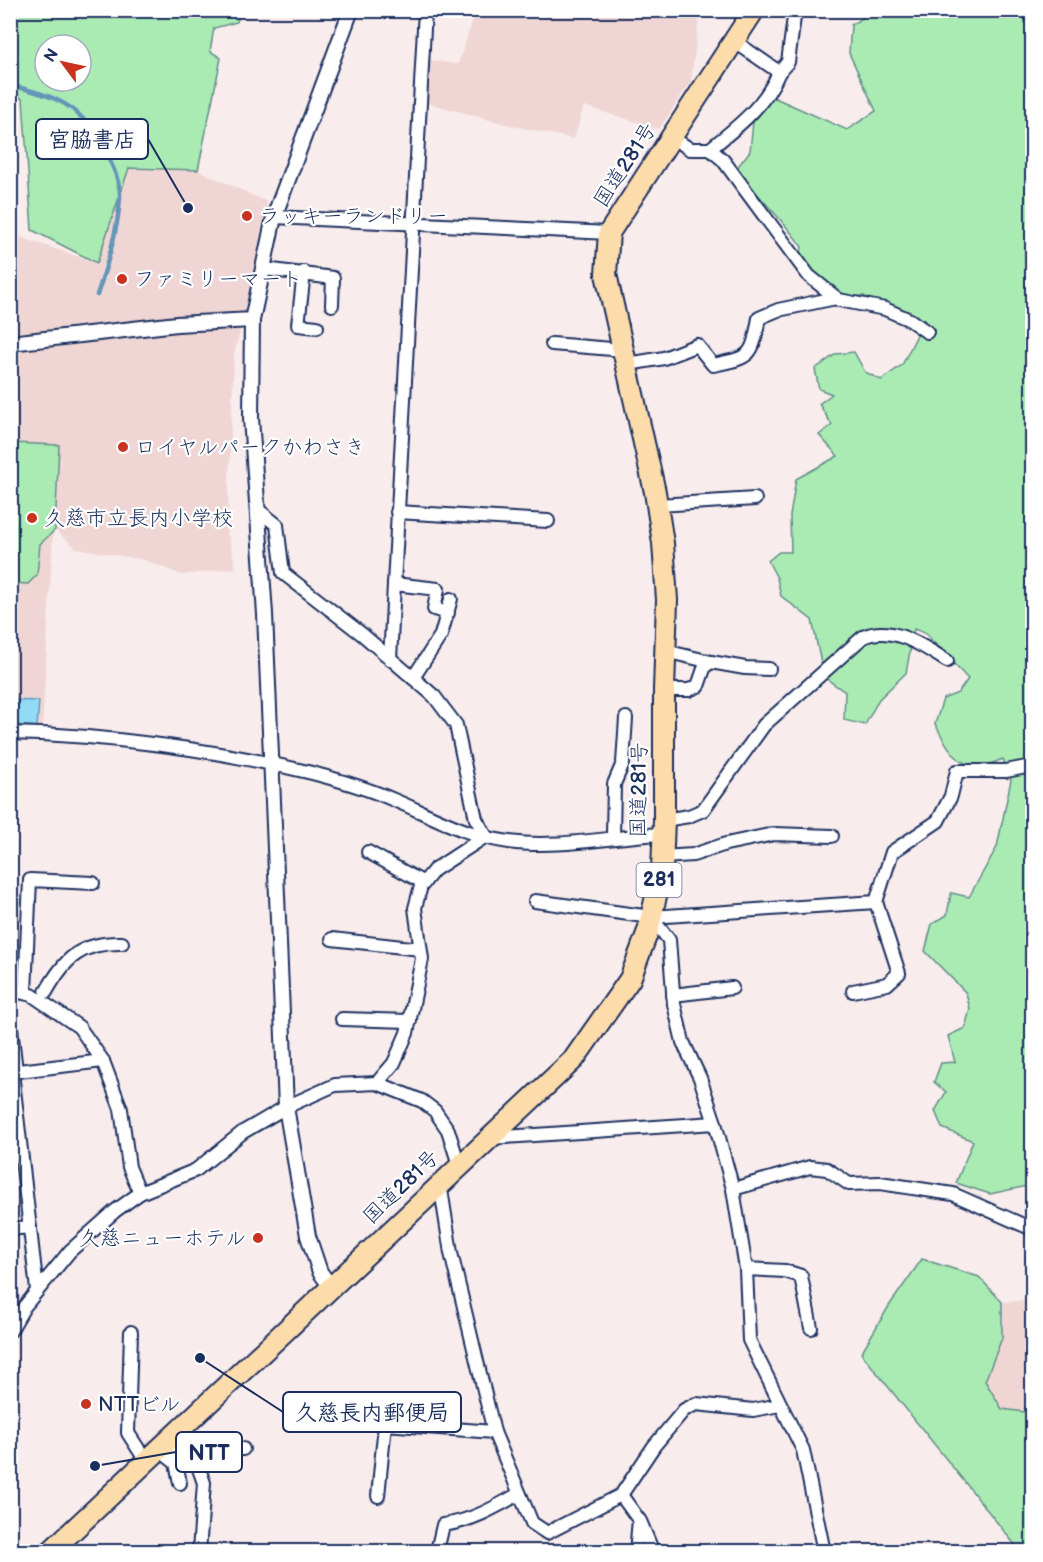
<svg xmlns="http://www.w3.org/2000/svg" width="1043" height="1562" font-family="'Balsamiq Sans','Klee One',sans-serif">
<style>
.built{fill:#efd6d5}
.green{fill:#aaebb4;stroke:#628d89;stroke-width:1.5;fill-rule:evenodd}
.water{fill:#93dbf5;stroke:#6396b9;stroke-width:1.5}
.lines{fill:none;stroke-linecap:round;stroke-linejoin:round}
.stream{stroke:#6396b9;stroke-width:4.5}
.minor-casing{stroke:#1b2f5e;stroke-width:16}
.tertiary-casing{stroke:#1b2f5e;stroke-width:18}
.trunk-casing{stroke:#1b2f5e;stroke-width:24}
.minor{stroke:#fff;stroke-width:12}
.tertiary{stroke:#fff;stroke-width:14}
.trunk{stroke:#fddcac;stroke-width:20}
.poi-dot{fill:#c8321e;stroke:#fff;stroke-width:2}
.labels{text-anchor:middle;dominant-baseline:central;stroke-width:4.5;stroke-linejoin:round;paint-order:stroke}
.shield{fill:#fff;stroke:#5f6d8e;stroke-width:1.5}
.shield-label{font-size:20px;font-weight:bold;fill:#1b2f5e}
.street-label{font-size:21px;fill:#1b2f5e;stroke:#fff}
.poi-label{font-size:21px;fill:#1b2f5e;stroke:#fff;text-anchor:start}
.leader{fill:none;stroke:#1b2f5e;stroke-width:2}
.callout-dot{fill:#1b2f5e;stroke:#fff;stroke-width:2}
.callout{fill:#fff;stroke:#1b2f5e;stroke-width:2}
.callout-label{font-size:22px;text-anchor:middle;font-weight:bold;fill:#1b2f5e}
</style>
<rect width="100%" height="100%" fill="#f8ecec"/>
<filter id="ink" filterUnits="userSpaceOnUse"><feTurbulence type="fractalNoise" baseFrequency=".0167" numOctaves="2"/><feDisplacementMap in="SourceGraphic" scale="12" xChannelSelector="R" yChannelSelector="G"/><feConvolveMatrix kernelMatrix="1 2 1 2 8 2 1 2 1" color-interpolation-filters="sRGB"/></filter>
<g filter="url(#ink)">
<g class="built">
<polygon points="476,11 700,11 691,81 659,129 584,106 574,139 509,125 416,100 428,60 458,64"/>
<polygon points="129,168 198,170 267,202 245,312 234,354 227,530 236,568 182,575 144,560 76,548 55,530 56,480 42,731 11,729 10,237 17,236 97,263"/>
<polygon points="1032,1300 1032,1413 1002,1409 985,1381 1002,1338 1002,1302"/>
</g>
<g class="green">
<path d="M10,11H240L237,22L214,28L210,51L221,58L198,170L129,168L97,263L32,230L23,99L11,92ZM45,45H81V81H45Z"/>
<path d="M873,11H1032V1185L990,1194L956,1183L973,1141L942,1128L935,1111L946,1092L934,1082L941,1063L955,1062L948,1036L965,1028L970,1009L966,993L925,951L932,924L947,915L951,893L969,897L997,847L1011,780L1003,759C963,777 953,757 935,724L943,699L958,693L968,679L925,633L914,629L906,673L879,699L865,725L844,720L845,692L824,677L812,620L781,596L777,578L768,561L779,552H791L790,516L796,479L838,456L819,435L832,425L819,404L832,394L819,389L815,369L836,354L854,352L865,372L881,380L902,365L925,319L903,321L864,296H823L797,272L802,247C782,218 757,196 736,169L750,151L753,122L773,97L847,130L876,111L849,53L851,25Z"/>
<polygon points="11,443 59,445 55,530 40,544 37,575 28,584 11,583"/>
<polygon points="922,1259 979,1277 1002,1302 1002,1338 985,1381 1002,1409 1032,1413 1032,1551 1020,1551 861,1353 889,1306"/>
</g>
<polygon class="water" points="10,700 39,701 37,727 11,725"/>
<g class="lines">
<path class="stream" d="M10,85C33,91 60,97 77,113C94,128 122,175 120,198C118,230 107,265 97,295"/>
<defs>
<g id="minor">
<polyline points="779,72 788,62 795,10"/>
<polyline points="671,137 690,149 710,149 723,160 809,276 839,300 885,309 910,320 927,332"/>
<path d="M710,149C737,127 765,106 779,72L734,41"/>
<polyline points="274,217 609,233"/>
<polyline points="265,269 333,278 332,305"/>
<polyline points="304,272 298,325 317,327"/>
<polyline points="552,344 624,350"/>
<path d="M628,364L664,358L697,345L713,365C752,357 752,357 759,318L778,310L836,298"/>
<polyline points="658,505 755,499"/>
<polyline points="257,509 277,525 283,573 363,635 434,696 456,725 476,819 486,836"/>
<polyline points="397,512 548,521"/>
<polyline points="394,584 438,589 434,609 448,613"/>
<polyline points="390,659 425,10"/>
<polyline points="711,662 745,668 769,669"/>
<polyline points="413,678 441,635 451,599"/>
<polyline points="664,690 689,690 698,686 705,666 711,662 665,651"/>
<path d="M10,733C107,735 218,750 312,773C339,780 369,789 394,800C430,815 469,837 509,842C558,849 613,836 663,834"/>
<path d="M664,820L689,816L703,810L764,725L863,637C892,624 923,646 947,661"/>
<polyline points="613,836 614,784 623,763 626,718"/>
<polyline points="368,852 424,883"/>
<polyline points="662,857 693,855 726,844 774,834 832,836"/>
<polyline points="535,901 651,917 876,902 892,852 938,821 951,796 957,771 1006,771 1032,766"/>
<polyline points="651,917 669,940 674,1004 683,1042 700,1078 715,1123 733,1189 746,1269 749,1340 803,1450 824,1552"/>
<polyline points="332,939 420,949"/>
<polyline points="10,990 32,995 79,1027 103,1061 121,1109 129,1167 140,1193"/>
<polyline points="853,991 887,984 899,973 876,902"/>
<polyline points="25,992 30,880 93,883"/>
<path d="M46,992C65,958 81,942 122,943"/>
<polyline points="673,995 732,988"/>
<polyline points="10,1019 16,1071"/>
<polyline points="342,1019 410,1021"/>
<polyline points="10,1072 103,1061"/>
<polyline points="12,1072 37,1290"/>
<polyline points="377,1083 394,1063 407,1033 422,959 415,908 421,886 434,870 486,836"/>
<polyline points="489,1138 715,1123"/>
<polyline points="440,1183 451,1253 494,1432 532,1523 547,1533 621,1495 654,1446 684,1410 696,1404 753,1410 780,1405"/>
<polyline points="733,1189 810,1167 827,1169 849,1184 880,1183 953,1194 1032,1229"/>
<polyline points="10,1229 30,1227"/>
<polyline points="746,1269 785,1271 801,1276 811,1328"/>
<polyline points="10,1331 24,1307 70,1251 115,1211 140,1193 196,1170 243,1132 286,1107 335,1085 377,1083 422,1101 435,1111 448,1130 459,1165"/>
<polyline points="131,1332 128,1433 146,1461"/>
<polyline points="158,1449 176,1463 180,1483"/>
<polyline points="177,1450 243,1449"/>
<polyline points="178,1450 197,1463 204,1483 199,1552"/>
<polyline points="621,1495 639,1520 636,1552"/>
<polyline points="378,1496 385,1424 494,1432"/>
<polyline points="640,1521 653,1552"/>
<path d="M437,1551L443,1525C472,1521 494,1508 519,1494"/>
</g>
<g id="tertiary">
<polyline points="252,320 251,418 265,614 286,1107 308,1236 320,1272 331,1287"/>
<polyline points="10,343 177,324 252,320 274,217 351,10"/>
</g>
<polyline id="trunk" points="50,1552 574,1059 630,979 648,931 662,870 664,820 664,690 667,600 663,543 655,492 606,274 609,233 754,10"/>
</defs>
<use href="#minor" class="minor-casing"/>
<use href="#tertiary" class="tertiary-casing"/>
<use href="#trunk" class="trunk-casing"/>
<use href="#minor" class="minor"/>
<use href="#tertiary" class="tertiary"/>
<use href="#trunk" class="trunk"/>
</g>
</g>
<g class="poi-dot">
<circle cx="247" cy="216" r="6"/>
<circle cx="122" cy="279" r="6"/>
<circle cx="123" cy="447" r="6"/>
<circle cx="32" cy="518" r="6"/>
<circle cx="258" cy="1238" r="6"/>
<circle cx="86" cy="1404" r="6"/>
</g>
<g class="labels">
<rect class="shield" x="636.5" y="863" width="45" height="34" rx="4.5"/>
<g class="shield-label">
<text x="659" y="880">281</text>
</g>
<g class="street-label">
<text transform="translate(625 165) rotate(-57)">国道281号</text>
<text transform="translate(639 790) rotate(-89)">国道281号</text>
<text transform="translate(401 1187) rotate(-44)">国道281号</text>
</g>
<g class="poi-label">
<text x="259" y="216">ラッキーランドリー</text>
<text x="134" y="279">ファミリーマート</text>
<text x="135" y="447">ロイヤルパークかわさき</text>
<text x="44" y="518">久慈市立長内小学校</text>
<text x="246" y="1238" text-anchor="end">久慈ニューホテル</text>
<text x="98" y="1404">NTTビル</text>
</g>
</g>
<path class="leader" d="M188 208L148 139M200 1358L283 1412M95 1466L176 1452"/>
<g class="callout-dot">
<circle cx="188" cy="208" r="6"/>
<circle cx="200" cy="1358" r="6"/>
<circle cx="95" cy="1466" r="6"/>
</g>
<g class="callout">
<rect x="36" y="119" width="112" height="40" rx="6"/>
<rect x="283" y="1392" width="178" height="40" rx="6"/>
<rect x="176" y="1432" width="66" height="40" rx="6"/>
</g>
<g class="callout-label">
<text x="92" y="147">宮脇書店</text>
<text x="372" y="1420">久慈長内郵便局</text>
<text x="209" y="1460">NTT</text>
</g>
<rect width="1043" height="1562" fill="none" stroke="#fff" stroke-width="36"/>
<rect x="18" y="18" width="1007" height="1526" fill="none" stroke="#1b2f5e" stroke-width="2" filter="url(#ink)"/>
<g transform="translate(63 63) rotate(303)"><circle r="28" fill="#ffffff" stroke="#a4acbf" stroke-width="1.5"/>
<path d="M0-4.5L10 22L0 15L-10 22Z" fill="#c8321e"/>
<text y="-9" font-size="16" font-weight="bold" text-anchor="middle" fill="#1b2f5e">N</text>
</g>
</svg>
